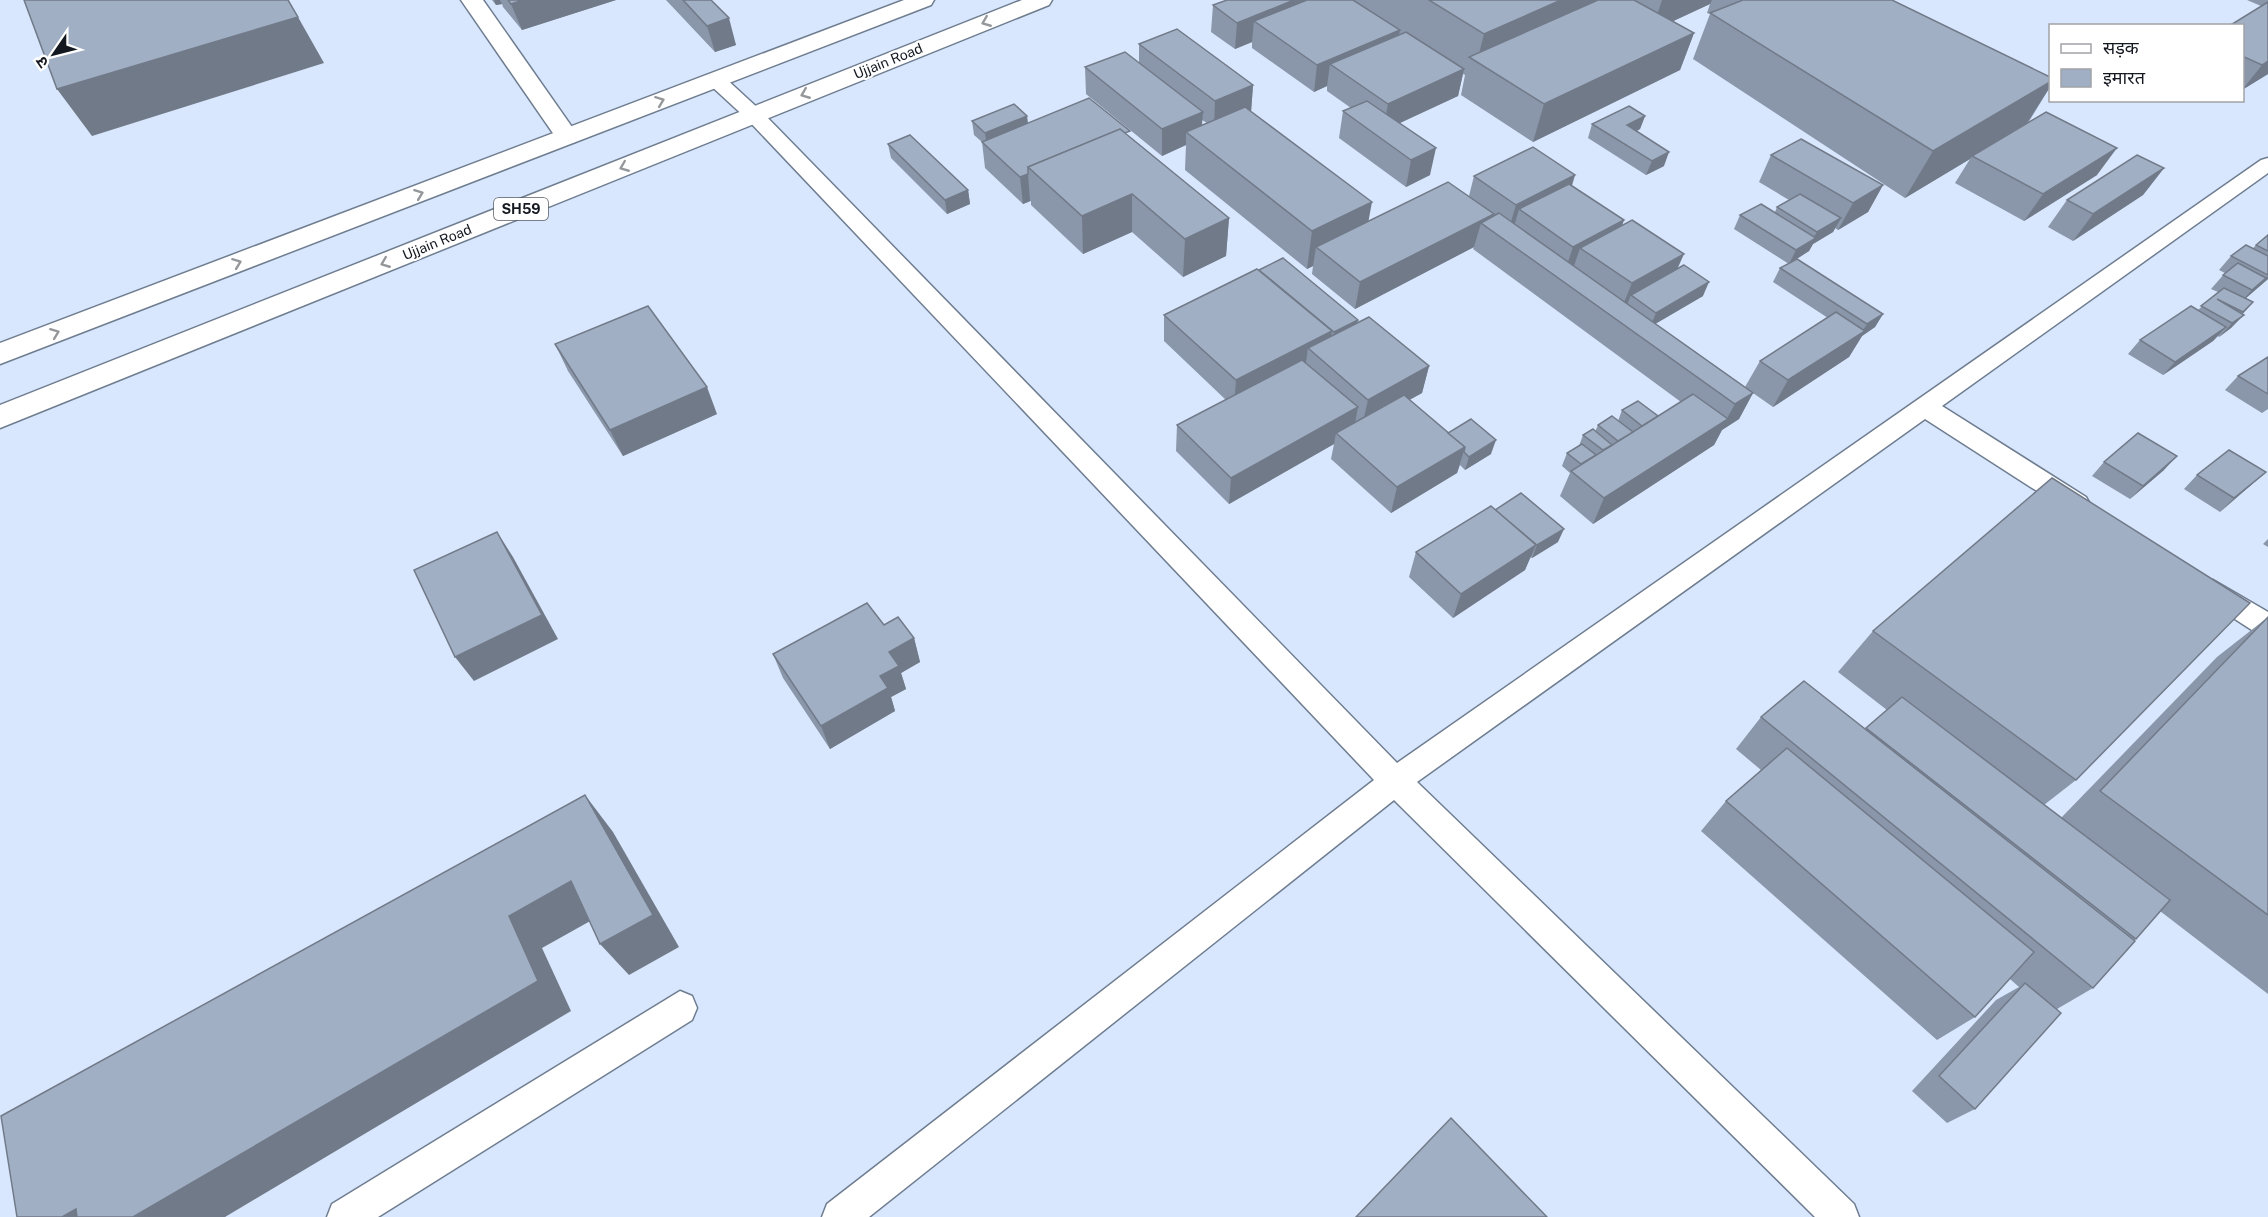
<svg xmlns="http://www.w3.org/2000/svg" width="2268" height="1217" font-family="'Public Sans','Noto Sans Devanagari',sans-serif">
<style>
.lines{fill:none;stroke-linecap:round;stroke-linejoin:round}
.lane-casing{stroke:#6f7d90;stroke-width:3}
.secondary-casing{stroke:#6f7d90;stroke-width:3}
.primary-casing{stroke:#6f7d90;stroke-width:3}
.lane{fill:#fff;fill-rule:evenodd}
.secondary{fill:#fff;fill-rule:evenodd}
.primary{fill:#fff;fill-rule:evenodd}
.wall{fill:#8a96a9;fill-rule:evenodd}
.shaded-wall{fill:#717a89}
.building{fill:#a1afc4;stroke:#717a89;stroke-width:1.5}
.oneway{stroke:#95989b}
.labels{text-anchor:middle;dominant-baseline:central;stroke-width:4.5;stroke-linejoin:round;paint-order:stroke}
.far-street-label{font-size:14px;fill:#141921;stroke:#fff}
.shield{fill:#fff;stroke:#5a5e64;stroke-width:1.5}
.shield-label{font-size:14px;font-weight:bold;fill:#141921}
</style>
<rect width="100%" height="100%" fill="#d8e7fd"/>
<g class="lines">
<defs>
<g id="lane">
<polygon points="716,74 723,76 761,111 1397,763 2261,160 2268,158 2268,173 1942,406 2086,497 2090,504 2086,511 2077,514 2068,511 1925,419 1417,782 1854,1204 1859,1217 1815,1217 1394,800 869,1217 822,1217 827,1204 1374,780 747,119 709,84 707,80"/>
<polygon points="2213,580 2268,612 2268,637 2258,634 2204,599 2200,591 2204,583"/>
<polygon points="680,991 692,996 697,1008 692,1020 378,1217 327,1217 332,1204"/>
</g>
<polygon id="secondary" points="461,0 483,0 579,137 575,142 567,144 559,142"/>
<g id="primary">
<polygon points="904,0 934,0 931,5 0,364 0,343"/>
<polygon points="1022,0 1052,0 1049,5 0,428 0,405"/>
</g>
</defs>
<use href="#lane" class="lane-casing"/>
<use href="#secondary" class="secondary-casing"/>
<use href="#primary" class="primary-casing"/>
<use href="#lane" class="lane"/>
<use href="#secondary" class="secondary"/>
<use href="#primary" class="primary"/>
</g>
<g class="wall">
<polygon points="492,0 616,0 522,30 503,7 502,4 496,5"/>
<polygon points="666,0 711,0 736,45 715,52"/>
<polygon points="1227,0 1892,0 2050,77 2050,87 2028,123 2097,175 2024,221 1955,183 1970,159 1905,198 1693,59 1710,14 1707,13 1710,4 1673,21 1694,33 1680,70 1533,142 1461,95 1465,75 1463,74 1458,96 1399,123 1430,175 1406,187 1339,138 1343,111 1351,108 1327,91 1327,86 1314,92 1252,48 1252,42 1235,49 1211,32 1213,5"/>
<polygon points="2247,0 2268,0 2268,74 2242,90 2242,26 2261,6"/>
<path d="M1139,44L1253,85L1251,112L1369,221L1469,196L1474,176L1575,175L1572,186L1624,220L1622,225L1678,269L1703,296L1655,324L1745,387L1760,361L1828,318L1773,282L1780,268L1789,264L1734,229L1740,215L1775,212L1777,207L1789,200L1759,182L1771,155L1883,185L1868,212L1838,230L1835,228L1833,232L1813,244L1809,251L1790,263L1883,314L1875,327L1862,336L1849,357L1773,407L1753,393L1739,419L1722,430L1714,445L1593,524L1560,496L1570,473L1562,466L1567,453L1579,446L1583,435L1595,432L1598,425L1618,421L1622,410L1658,416L1681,402L1473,249L1474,247L1355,309L1312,274L1313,266L1307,269L1185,170L1186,145L1162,156L1086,94L1085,67L1139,63ZM1202,120L1207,123L1202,125Z"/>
<polygon points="1027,116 1028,123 1130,137 1229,218 1226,256 1183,277 1132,232 1083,254 1031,205 1031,201 1023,204 985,168 982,142 974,135 972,121"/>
<polygon points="1645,116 1640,129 1637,131 1664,166 1646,175 1588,138 1592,124"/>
<polygon points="888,144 968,190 970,204 947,214 891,158"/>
<polygon points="2164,168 2143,195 2073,241 2048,227 2067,200"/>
<polygon points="2268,235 2268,279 2245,299 2253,302 2231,328 2219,337 2218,336 2213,341 2163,375 2128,354 2140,340 2198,310 2218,292 2211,289 2225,273 2219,270 2231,256 2253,248"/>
<polygon points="1164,315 1358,320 1357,323 1429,366 1422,393 1409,400 1448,433 1491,454 1465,470 1460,465 1457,473 1391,513 1331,459 1334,444 1229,504 1176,451 1177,425 1226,400 1164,341"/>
<polygon points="555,344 717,414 623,456 568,371"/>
<polygon points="2268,357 2268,409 2262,413 2225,390 2238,376"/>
<polygon points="2104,462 2164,470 2130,499 2092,476"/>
<polygon points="2197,475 2251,485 2220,512 2184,489"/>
<polygon points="2268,539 2268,547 2263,544"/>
<polygon points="1558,542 1532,558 1530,557 1525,570 1453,618 1409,577 1416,552"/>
<polygon points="2268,617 2268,994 2160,911 2093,988 2057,1009 1975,1109 1947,1123 1912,1091 1996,1000 2019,987 2010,979 1975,1017 1937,1040 1701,831 1726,801 1761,770 1736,749 1761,717 1865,729 1887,710 1838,672 1873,631 2076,780 2044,805 2061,818 2217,657"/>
<polygon points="884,625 914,638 920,662 901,673 906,689 891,697 895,711 830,749 783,678 773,654"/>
</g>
<g class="shaded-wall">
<polygon points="494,0 500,0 502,4 496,5"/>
<polygon points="523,0 616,0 522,30 511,4"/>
<polygon points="1294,0 1327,0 1254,21 1252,42 1235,49 1237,23"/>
<polygon points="1561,0 1618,0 1477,62 1484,34"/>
<polygon points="1662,0 1712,0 1710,4 1652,31"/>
<polygon points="298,17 324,63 92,136 57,89"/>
<polygon points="729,18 736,45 715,52 707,26"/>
<polygon points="1400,30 1395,57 1330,64 1327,86 1314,92 1317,65"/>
<polygon points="1694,33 1680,70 1533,142 1544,104"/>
<polygon points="2268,61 2268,74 2242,90 2262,65"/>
<polygon points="1464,69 1458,96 1383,131 1388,104"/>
<polygon points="2050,82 2050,87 2025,126 1972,156 1970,159 1905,198 1933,151"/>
<polygon points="1253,85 1251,112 1214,128 1215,101"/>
<polygon points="1203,112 1201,139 1186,132 1186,145 1162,156 1162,129"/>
<polygon points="1027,116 1028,130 987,147 985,133"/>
<polygon points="1645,116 1640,129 1622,139 1627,125"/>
<polygon points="1436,148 1430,175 1406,187 1411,160"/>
<polygon points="2117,148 2097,175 2024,221 2043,194"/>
<polygon points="1669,152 1664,166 1646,175 1652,161"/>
<polygon points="2164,168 2143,195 2073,241 2093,214"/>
<polygon points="1028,174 1030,201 1023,204 1020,177"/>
<polygon points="1575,175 1566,202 1519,209 1513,230 1508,232 1516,205"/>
<polygon points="1883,185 1868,212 1838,230 1853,203"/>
<polygon points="968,190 970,204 947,214 945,200"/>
<polygon points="1132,194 1132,232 1083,254 1082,216"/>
<polygon points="1372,202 1365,240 1316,247 1313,266 1307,269 1312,231"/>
<polygon points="1494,214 1489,229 1481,223 1474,247 1355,309 1360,282"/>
<polygon points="1229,218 1226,256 1183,277 1185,239"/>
<polygon points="1841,218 1833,232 1813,244 1809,251 1789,264 1796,250 1812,240 1817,232"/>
<polygon points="1624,220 1614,247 1580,248 1573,269 1564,274 1573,247"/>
<polygon points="1684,254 1672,281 1631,295 1626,307 1621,310 1632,283"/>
<polygon points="2268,276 2268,279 2239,304 2252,290"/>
<polygon points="1709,282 1703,296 1650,327 1656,313"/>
<polygon points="2253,302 2240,316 2244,315 2231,328 2219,337 2243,312"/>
<polygon points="1883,314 1875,327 1862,336 1849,357 1773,407 1788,380 1862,332 1867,324"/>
<polygon points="1358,320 1355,334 1332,346 1334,332"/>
<polygon points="2226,327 2213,341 2163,375 2175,362"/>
<polygon points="1332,331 1327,358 1308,348 1305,369 1234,407 1236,380"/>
<polygon points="1429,366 1422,393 1362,426 1368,400"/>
<polygon points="707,387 717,414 623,456 610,430"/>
<polygon points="1753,393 1739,419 1722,430 1714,445 1593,524 1604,498 1726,420 1735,404"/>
<polygon points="1358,407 1353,434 1336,433 1334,444 1229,504 1231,478"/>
<polygon points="1496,440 1491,454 1465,470 1469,457"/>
<polygon points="1465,447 1457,473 1391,513 1397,487"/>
<polygon points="2177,456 2164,470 2130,499 2143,486"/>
<polygon points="2266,472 2251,485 2220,512 2234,498"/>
<polygon points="1564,529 1558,542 1532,558 1537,545"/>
<polygon points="497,532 513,557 558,639 474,681 455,657"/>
<polygon points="1536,545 1525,570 1453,618 1461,594"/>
<polygon points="914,638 920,662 901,673 906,689 891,697 895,711 830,749 821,726 880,676 889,652"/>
<polygon points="585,795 613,832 679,947 629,975 600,944"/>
<polygon points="571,881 601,915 542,948 571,1011 225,1217 133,1217 509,916"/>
<polygon points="76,1209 102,1217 62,1217"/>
</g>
<g class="building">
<polygon points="24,0 288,0 298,17 57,89"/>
<polygon points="508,0 523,0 511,4"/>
<polygon points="683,0 711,0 729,18 707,26"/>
<polygon points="1227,0 1294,0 1237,23 1213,5"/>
<polygon points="1307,0 1353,0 1400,30 1317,65 1254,21"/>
<polygon points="1429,0 1561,0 1484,34"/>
<polygon points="1598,0 1634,0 1694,33 1544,104 1469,57"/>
<polygon points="1743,0 1892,0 2050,77 2050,82 1933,151 1710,13"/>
<polygon points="2268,2 2268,61 2262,65 2242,56 2242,26 2229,26"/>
<polygon points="1177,29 1253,85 1215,101 1139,44"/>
<polygon points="1406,32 1464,69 1388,104 1330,64"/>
<polygon points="1125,52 1203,112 1162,129 1085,67"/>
<polygon points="1089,98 1130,131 1125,133 1120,129 1028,167 1028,174 1020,177 982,142"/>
<polygon points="1367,101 1436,148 1411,160 1343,111"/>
<polygon points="1014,104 1027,116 985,133 972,121"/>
<polygon points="1629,106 1645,116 1627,125 1669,152 1652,161 1592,124"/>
<polygon points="1245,107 1372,202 1312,231 1186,132"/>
<polygon points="2046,112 2117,148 2043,194 1972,156"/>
<polygon points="1120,129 1229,218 1185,239 1132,194 1082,216 1028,167"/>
<polygon points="910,135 968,190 945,200 888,144"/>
<polygon points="1801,139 1883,185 1853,203 1771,155"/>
<polygon points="1533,147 1575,175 1516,205 1474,176"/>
<polygon points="2137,155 2164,168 2093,214 2067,200"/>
<polygon points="1448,182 1494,214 1360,282 1316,247"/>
<polygon points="1569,184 1624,220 1573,247 1519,209"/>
<polygon points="1800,194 1841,218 1817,232 1777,207"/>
<polygon points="1761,204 1816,238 1796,250 1740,215"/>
<polygon points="1499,213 1753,393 1735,404 1481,223"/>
<polygon points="1632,220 1684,254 1632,283 1580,248"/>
<polygon points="2268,235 2268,251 2256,245"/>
<polygon points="2246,245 2268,256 2268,275 2231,256"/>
<polygon points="1283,258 1358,320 1334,332 1259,270"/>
<polygon points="1797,259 1883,314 1867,324 1780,268"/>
<polygon points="2238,263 2266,278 2252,290 2223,275"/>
<polygon points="1684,265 1709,282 1656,313 1631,295"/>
<polygon points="1257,269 1332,331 1236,380 1164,315"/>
<polygon points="2224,288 2253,302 2243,312 2217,299 2244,315 2232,323 2201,306"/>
<polygon points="648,306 707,387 610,430 555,344"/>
<polygon points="2191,306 2226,327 2175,362 2140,340"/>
<polygon points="1836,312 1865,331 1788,380 1760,361"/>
<polygon points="1369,317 1429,366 1368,400 1308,348"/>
<polygon points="2268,357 2268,394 2238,376"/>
<polygon points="1302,360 1358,407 1231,478 1177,425"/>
<polygon points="1693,394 1728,419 1604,498 1571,471"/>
<polygon points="1404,395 1465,447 1397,487 1336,433"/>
<polygon points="1638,401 1658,416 1642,426 1622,410"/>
<polygon points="1612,416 1633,432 1618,441 1598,425"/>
<polygon points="1471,419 1496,440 1469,457 1464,452 1465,447 1448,433"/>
<polygon points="1593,429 1612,445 1603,450 1583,435"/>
<polygon points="2138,433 2177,456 2143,486 2104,462"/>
<polygon points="1582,444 1596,455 1581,464 1567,453"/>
<polygon points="2229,450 2266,472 2234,498 2197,475"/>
<polygon points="2052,478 2250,603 2076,780 1873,631"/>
<polygon points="1521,493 1564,529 1537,545 1495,510"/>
<polygon points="1491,506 1536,545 1461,594 1416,552"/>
<polygon points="497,532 542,615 455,657 414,570"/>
<polygon points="867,603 884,625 898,617 914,638 889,652 899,666 880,676 888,688 821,726 773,654"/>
<polygon points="2268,617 2268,915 2100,791"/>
<polygon points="1804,681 2135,941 2093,988 1761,717"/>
<polygon points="1902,697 2170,900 2136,939 1866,728"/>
<polygon points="1787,748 2034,952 1975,1017 1726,801"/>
<polygon points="585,795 653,915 600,944 571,881 509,916 538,981 133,1217 77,1217 76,1209 62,1217 17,1217 1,1116"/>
<polygon points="2025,983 2061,1013 1975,1109 1939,1076"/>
<polygon points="1451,1118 1547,1217 1356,1217"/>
</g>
<defs><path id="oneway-chevron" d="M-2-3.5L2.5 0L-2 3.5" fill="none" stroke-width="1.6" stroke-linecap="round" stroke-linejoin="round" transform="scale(1.5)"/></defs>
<g class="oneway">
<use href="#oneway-chevron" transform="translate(986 22) rotate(158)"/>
<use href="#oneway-chevron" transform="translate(805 94) rotate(158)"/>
<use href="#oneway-chevron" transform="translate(660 101) rotate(-21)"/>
<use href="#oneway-chevron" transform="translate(624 167) rotate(158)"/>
<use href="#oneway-chevron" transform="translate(419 194) rotate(-21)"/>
<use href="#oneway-chevron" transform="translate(237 263) rotate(-21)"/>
<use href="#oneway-chevron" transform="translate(385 263) rotate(158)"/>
<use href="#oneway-chevron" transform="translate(55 333) rotate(-21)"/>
</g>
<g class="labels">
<g class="far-street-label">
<text transform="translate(888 61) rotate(-22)">Ujjain Road</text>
<text transform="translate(437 242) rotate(-22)">Ujjain Road</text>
</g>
<rect class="shield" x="494" y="198" width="54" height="22" rx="4.5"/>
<g class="shield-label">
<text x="521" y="209">SH59</text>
</g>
</g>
<rect x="2049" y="24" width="195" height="78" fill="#ffffff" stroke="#a1a3a6" stroke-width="1.5"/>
<rect x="2061" y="44" width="30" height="9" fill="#ffffff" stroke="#a1a3a6" stroke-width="1.5"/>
<text x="2103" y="54" font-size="18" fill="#141921">सड़क</text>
<rect x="2061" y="69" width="30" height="18" fill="#a1afc4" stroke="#a1a3a6" stroke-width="1.5"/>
<text x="2103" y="84" font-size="18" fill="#141921">इमारत</text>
<g transform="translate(54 54) rotate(235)" stroke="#ffffff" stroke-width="4.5" paint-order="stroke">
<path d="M0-4.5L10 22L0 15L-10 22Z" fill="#141921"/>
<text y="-9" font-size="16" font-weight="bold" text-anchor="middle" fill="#141921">उ</text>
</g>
</svg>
